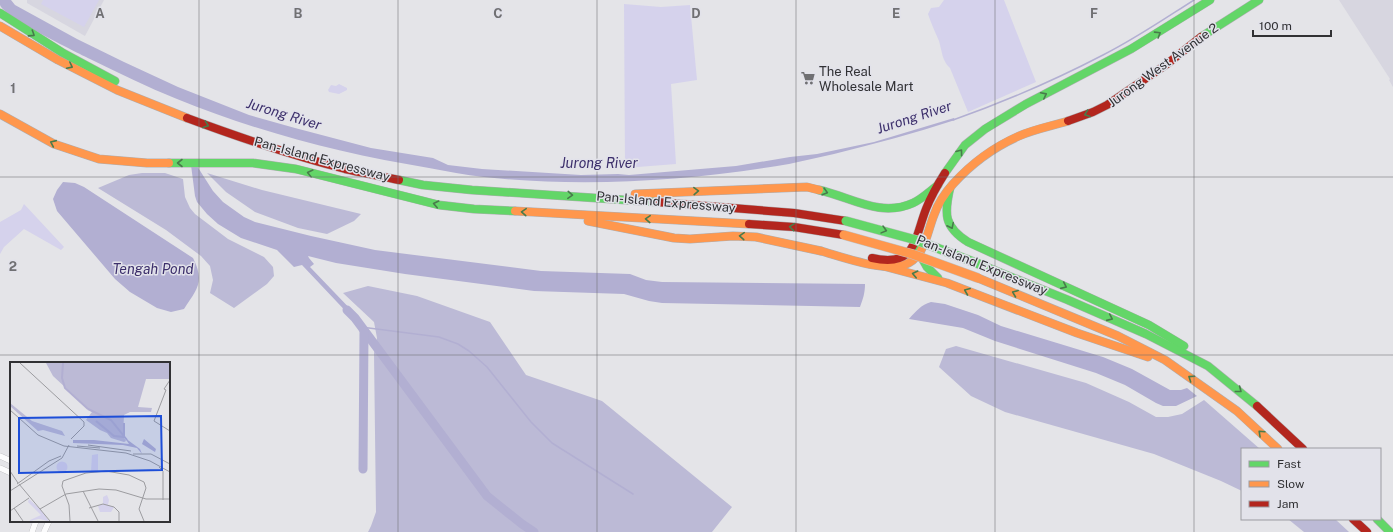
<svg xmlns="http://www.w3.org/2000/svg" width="1393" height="532" font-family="'Public Sans',sans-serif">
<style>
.built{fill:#d7d6e0}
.green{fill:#d5d2ec}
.forest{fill:#bcbad6}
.water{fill:#b2afd2}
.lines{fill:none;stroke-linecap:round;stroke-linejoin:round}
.stream{stroke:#b2afd2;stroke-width:1.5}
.river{stroke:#b2afd2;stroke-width:9}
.street-casing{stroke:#aeaeb1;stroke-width:6}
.fast-casing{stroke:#aeaeb1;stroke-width:9}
.slow-casing{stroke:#aeaeb1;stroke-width:9}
.jam-casing{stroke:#aeaeb1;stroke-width:9}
.street{stroke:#fbfbfc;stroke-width:5.5}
.fast{stroke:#63d668;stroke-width:8}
.slow{stroke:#ff974d;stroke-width:8}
.jam{stroke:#b3261e;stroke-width:8}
.fast-bridge-casing{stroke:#c1c1c3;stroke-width:10;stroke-linecap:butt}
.slow-bridge-casing{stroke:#c1c1c3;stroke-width:10;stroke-linecap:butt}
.fast-bridge{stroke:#63d668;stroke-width:9}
.slow-bridge{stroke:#ff974d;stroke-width:9}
.oneway{stroke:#487b4b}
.grid{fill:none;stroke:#707073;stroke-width:1;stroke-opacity:0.55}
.labels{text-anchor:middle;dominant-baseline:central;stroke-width:3;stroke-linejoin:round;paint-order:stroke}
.street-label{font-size:13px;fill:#313134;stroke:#e2e2ea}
.poi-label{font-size:13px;fill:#313134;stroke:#e2e2ea;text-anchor:start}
.water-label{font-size:14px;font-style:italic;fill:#3c2f6b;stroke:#e2e2ea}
.inset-river{fill:none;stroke:#b2afd2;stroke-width:2}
.inset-road{fill:none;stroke:#9c9ca0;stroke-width:1}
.view{fill:#1d4ed8;fill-opacity:0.15;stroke:#1d4ed8;stroke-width:2}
.inset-edge{fill:none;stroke:#313134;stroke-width:2}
.grid-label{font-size:13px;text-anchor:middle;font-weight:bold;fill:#707073;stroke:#e2e2ea;stroke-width:3;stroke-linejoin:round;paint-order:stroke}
</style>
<rect width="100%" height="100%" fill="#e4e4e8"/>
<g class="built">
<polygon points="27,0 104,0 85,36 27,3"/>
<polygon points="1339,0 1393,0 1393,87 1389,80 1390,79"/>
</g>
<g class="green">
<polygon points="43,0 99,0 84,27 41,4"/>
<path d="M944,0H1004L1036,82L968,112L950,68C942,61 942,51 939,41C935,32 931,23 928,14L931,8L939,7Z"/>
<polygon points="624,4 661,7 690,5 697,80 671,84 676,164 625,168"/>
<polygon points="339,84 347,88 347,90 339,94 329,92 328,90 331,85 336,86"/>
<polygon points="24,204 64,247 61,250 24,229 4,247 0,254 0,222 21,210"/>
</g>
<g class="forest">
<polygon points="142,173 165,173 183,179 185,197 190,208 195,214 228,239 264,257 273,267 274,276 267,284 234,308 210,293 213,280 210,266 201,256 166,230 98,188 129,175"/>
<polygon points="207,173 262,190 361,214 354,221 327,234 298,228 255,212 226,192"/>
<polygon points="368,286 417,296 490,322 526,375 602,401 732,507 712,532 368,532 371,526 376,512 374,353 377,338 374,322 343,293"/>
<polygon points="956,346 1086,383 1129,402 1156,417 1168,417 1182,414 1204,400 1260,449 1242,449 1242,491 1221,481 1154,454 1005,412 971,396 939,367 946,349"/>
<polygon points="1288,519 1335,519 1349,532 1304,532"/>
</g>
<g class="water">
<path d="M0,0H11L15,5L77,39L124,62L178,87L249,115L295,128L371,148L433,158L448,165L482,169L581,175L618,174L629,175L736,166L790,157L817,154L874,142L954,118L955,120C915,133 874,144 834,154C819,157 804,161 789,164C689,181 585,188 484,177C465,175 447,171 429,168C342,154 258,132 177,99C147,87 119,73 90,59C76,52 4,17 0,5C0,3 0,2 0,0Z"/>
<path d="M191,165L197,166L213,191L223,202L244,217L255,222L311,236L375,250L541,271L630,274L646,280L662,282L865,284C865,293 863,299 860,307L662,303L649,301L624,294L534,291L405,274L336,263L308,256L309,258L314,264L310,267L357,316L354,320L302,265L294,267L277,250L241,238L218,224L207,214L197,202L195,196Z"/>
<path d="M63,182L75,183L84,187L193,258C205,282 197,289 184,309L171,312L157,308L130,292L115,279L57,211L53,199L57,190Z"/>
<path d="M931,302L945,304L978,315L1001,326L1103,357L1132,369L1170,390H1181L1187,388L1197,396L1176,406H1163L1156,403L1125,385L1096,373L995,341L963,328L909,319C916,311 921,305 931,302Z"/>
</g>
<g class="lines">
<g class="stream">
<path d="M953,120C1004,102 1055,80 1103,55C1135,39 1164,19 1194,0"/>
<polyline points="361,327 439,337 458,344 469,351 487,367 531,422 552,443 633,494"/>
</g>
<g class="river">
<polyline points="347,310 355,318 487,496 522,524 534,532"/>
<polyline points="363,469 364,331"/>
</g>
<defs>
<g id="street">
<polyline points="0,456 11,461"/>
<polyline points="0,468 11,473"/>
<polyline points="32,532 36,521"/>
<polyline points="44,532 49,521"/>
</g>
<g id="fast">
<polyline points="0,13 63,53 115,81"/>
<polyline points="1201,37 1259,0"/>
<polyline points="169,163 253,163 296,169 439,205 474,209 515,211"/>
<polyline points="945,173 965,145 985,129 1026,104 1131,49 1210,0"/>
<polyline points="399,180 423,185 472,190 656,202"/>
<path d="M950,188C944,214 944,227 968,242L1149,325L1184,346"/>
<path d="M819,190C851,197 880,218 913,203C922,199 930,191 938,185"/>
<polyline points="914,244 927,267 938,278"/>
<polyline points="984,266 1068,300 1146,334 1208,366 1257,406"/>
<polyline points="1377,519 1390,532"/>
</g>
<g id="slow">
<polyline points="0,26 58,60 117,90 187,118"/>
<polyline points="0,114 54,144 99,159 147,163 169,163"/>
<polyline points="635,194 807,187 819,190"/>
<polyline points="515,211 749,224"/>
<polyline points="588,221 674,238 690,239 733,236 756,237 821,251"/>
<path d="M821,251C842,257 883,272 904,265C925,258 927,232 934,215C938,203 945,193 953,184C971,164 994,147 1019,136C1035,129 1052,126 1068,121"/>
<polyline points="883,266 947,283 1077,333 1148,357"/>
<polyline points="978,278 1118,336 1165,360 1237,411 1278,449"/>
</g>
<g id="jam">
<path d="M187,118C238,137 291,155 345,169C363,173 381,176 399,180"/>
<polyline points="1068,121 1093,112 1107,105 1167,64 1201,37"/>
<polyline points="656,202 794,213 846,221"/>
<polyline points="749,224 794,227 844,235"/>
<path d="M872,258C916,268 914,240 926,209C931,196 938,184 945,173"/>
<polyline points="1257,406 1303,449"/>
<polyline points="1353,519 1367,532"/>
</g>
</defs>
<use href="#street" class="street-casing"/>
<use href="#fast" class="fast-casing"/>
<use href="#slow" class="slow-casing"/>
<use href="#jam" class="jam-casing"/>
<use href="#street" class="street"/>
<use href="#fast" class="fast"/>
<use href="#slow" class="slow"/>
<use href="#jam" class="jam"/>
<defs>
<polyline id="fast-bridge" points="846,221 916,240 984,266"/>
<polyline id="slow-bridge" points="844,235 912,254 978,278"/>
</defs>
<use href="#fast-bridge" class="fast-bridge-casing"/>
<use href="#slow-bridge" class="slow-bridge-casing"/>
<use href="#fast-bridge" class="fast-bridge"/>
<use href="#slow-bridge" class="slow-bridge"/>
</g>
<defs><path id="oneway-chevron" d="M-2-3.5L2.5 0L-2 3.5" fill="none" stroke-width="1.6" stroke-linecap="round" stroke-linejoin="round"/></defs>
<g class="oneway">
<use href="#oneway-chevron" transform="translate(32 34) rotate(33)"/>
<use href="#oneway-chevron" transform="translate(1158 34) rotate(-32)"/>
<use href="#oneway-chevron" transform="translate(70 66) rotate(27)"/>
<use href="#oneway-chevron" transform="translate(1044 95) rotate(-27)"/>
<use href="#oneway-chevron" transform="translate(1087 114) rotate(160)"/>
<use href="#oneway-chevron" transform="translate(206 125) rotate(20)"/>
<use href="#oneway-chevron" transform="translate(53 143) rotate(-156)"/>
<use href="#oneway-chevron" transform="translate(960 152) rotate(-53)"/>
<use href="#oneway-chevron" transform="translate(180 163) rotate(-180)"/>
<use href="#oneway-chevron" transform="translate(310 173) rotate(-166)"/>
<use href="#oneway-chevron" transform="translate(696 191) rotate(-2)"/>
<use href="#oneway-chevron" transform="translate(825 192) rotate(16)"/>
<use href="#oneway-chevron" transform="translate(570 195) rotate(3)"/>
<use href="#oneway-chevron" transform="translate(436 204) rotate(-168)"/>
<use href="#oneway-chevron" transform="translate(524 212) rotate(-176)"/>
<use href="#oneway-chevron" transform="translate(648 219) rotate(-177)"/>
<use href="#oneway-chevron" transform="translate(951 226) rotate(64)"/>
<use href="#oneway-chevron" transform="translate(792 227) rotate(-175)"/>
<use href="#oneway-chevron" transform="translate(884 230) rotate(15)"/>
<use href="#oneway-chevron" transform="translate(742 236) rotate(-176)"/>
<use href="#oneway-chevron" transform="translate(915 274) rotate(-167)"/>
<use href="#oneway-chevron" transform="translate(1064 286) rotate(24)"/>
<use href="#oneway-chevron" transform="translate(967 291) rotate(-158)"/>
<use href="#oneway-chevron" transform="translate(1015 293) rotate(-158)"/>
<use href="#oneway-chevron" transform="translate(1110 318) rotate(24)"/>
<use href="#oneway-chevron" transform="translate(1191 378) rotate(-146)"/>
<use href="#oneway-chevron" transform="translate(1239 390) rotate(38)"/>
<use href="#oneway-chevron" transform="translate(1261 433) rotate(-137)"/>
</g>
<path class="grid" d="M199,0V532M398,0V532M597,0V532M796,0V532M995,0V532M1194,0V532M0,177H1393M0,355H1393"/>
<defs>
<symbol id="supermarket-bare" viewBox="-9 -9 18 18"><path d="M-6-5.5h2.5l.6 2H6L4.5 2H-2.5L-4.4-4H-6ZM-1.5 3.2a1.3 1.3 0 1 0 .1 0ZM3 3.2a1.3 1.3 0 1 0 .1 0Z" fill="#707073" stroke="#e2e2ea" stroke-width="2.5" paint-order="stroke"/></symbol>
</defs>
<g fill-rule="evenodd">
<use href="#supermarket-bare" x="798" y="68" width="20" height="20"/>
</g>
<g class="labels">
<g class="street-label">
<text transform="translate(1163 65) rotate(-36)">Jurong West Avenue 2</text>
<text transform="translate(322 159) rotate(15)">Pan-Island Expressway</text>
<text transform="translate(666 202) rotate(5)">Pan-Island Expressway</text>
<text transform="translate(982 265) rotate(22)">Pan-Island Expressway</text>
</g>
<g class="poi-label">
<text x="819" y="71">The Real<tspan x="819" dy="15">Wholesale Mart</tspan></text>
</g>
<g class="water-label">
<text transform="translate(284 114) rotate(17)">Jurong River</text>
<text transform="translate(914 117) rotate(-18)">Jurong River</text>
<text x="599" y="163">Jurong River</text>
<text x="153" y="269">Tengah Pond</text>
</g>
</g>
<g transform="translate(10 362)">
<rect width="160" height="160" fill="#e4e4e8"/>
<path d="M88,92V109H81L82,93ZM46.5 105a5.5 5.5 0 1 1 11 0a5.5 5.5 0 1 1-11 0ZM97,133L99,138L98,143L104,145L101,150H90L88,144L93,142V135ZM19,137L31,148L39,159L29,157L18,159L31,153L18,140Z" fill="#d5d2ec"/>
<path d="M36,1H160V13L159,17H136L128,45L142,46L141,50H120L114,53L113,74L116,79L114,80L101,76L97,71L90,68L76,58L82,50L43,14ZM0,41L22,59L52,69L55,74L33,68L28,69L0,44Z" fill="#bcbad6"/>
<path d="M115,76L130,87L132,92L127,86L113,83L63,81V78H84L119,82ZM134,77L146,87L145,90L132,82Z" fill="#b2afd2"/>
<path class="inset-river" d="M53,1L52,16L55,26L78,47M78,47L101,58L117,78M86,59L104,74L114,75M114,61V74"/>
<path class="inset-road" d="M10,1L74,60V64L61,77M160,18L154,27L156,28L144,59L160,69M0,48L28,73L54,84L116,91L140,99L160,110M78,83L121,89M67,84L90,86M123,92H141L160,102M149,105L153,109V119M0,109L8,121M7,122L39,99L51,94M9,122L40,159M0,129L52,96L59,83M73,129L88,159M153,138V119M4,146L13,159M79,146L93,142L104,145L109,150V159M30,147L56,132L89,127L106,128L136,137H160M0,149L19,136M60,159L59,143L52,124L53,119L76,111L96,109L119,113L134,120L136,126L129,147L134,159"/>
<path class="view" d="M151,54L152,108L9,111V56Z"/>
<rect width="160" height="160" class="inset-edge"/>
</g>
<g class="grid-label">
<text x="100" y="18">A</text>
<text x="298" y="18">B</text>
<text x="498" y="18">C</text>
<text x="696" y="18">D</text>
<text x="896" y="18">E</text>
<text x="1094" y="18">F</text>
<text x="13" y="93">1</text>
<text x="13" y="271">2</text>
</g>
<rect x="1241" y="448" width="140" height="72" fill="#e2e2ea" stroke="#9b9ba1"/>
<rect x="1249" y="461" width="20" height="6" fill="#63d668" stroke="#9b9ba1"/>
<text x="1277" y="468" font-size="12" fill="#313134">Fast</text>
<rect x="1249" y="481" width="20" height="6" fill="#ff974d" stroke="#9b9ba1"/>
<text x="1277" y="488" font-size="12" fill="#313134">Slow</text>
<rect x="1249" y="501" width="20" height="6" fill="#b3261e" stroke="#9b9ba1"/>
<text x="1277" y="508" font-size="12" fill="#313134">Jam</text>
<path d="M1253 30v6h78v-6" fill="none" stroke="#313134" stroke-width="2"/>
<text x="1259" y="30" font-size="12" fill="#313134" stroke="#e2e2ea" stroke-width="3" paint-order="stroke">100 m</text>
</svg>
